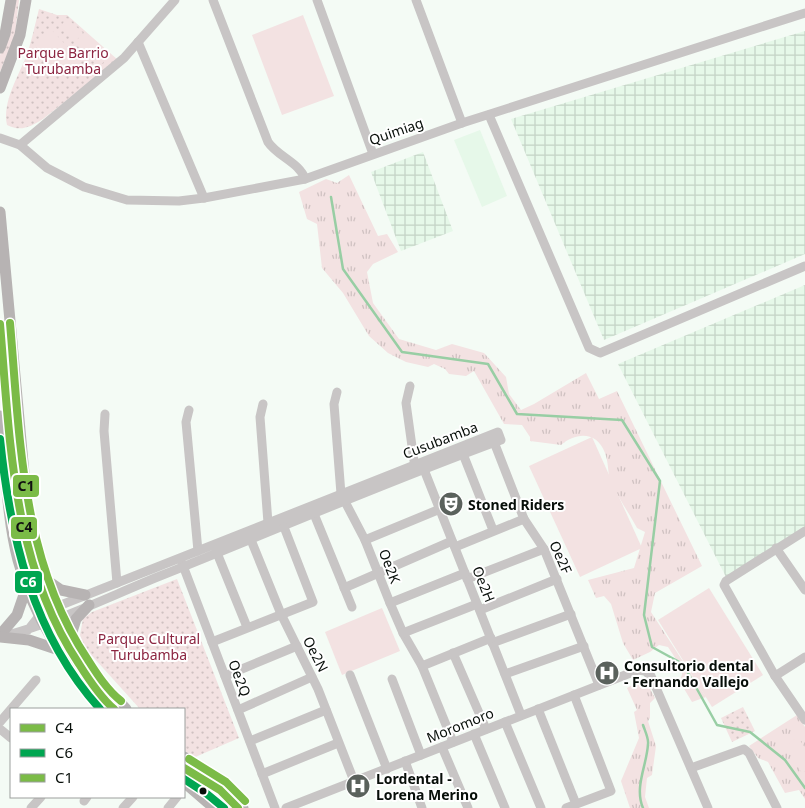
<svg xmlns="http://www.w3.org/2000/svg" width="805" height="808" font-family="'Noto Sans',sans-serif">
<style>
.built{fill:#e6f8e9}
.industrial{fill:url(#industrial-grid)}
.grass{fill:url(#grass-tufts)}
.park{fill:url(#park-dots)}
.pitch{fill:#f3e2e2}
.lines{fill:none;stroke-linecap:round;stroke-linejoin:round}
.stream{stroke:#98cea4;stroke-width:2.5}
.minor{stroke:#c8c5c5;stroke-width:9}
.major{stroke:#b7b3b3;stroke-width:11}
.bus-1-casing{stroke:#fff;stroke-width:11}
.bus-2-casing{stroke:#fff;stroke-width:11}
.bus-3-casing{stroke:#fff;stroke-width:11}
.bus-1{stroke:#7bbb47;stroke-width:8}
.bus-2{stroke:#00a651;stroke-width:8}
.bus-3{stroke:#7bbb47;stroke-width:8}
.bus-dot{fill:#070e09;stroke:#fff;stroke-width:2}
.labels{text-anchor:middle;dominant-baseline:central;stroke-width:4;stroke-linejoin:round;paint-order:stroke}
.park-label{font-size:14px;fill:#8c2541;stroke:#fff}
.street-label{font-size:14px;fill:#070e09;stroke:#fff}
.poi-label{font-size:14px;font-weight:bold;fill:#070e09;stroke:#fff;text-anchor:start}
.line-badge{stroke:#fff;stroke-width:2}
.badge-label{font-size:14px;text-anchor:middle;font-weight:bold;fill:#fff}
.pale-badge-label{font-size:14px;text-anchor:middle;font-weight:bold;fill:#111}
</style>
<defs>
<pattern id="industrial-grid" width="8" height="8" patternUnits="userSpaceOnUse" patternTransform="scale(1.25)"><rect width="8" height="8" fill="#e6f8e9"/><path d="M0 4h8M4 0v8" fill="none" stroke="#c4d3c6"/></pattern>
<pattern id="grass-tufts" width="24" height="20" patternUnits="userSpaceOnUse" patternTransform="scale(1.25)"><rect width="24" height="20" fill="#f3e2e2"/><path d="M3 7l-1-3M5 7V3M7 7l1-3M15 17l-1-3M17 17v-4M19 17l1-3" fill="none" stroke="#cfc1c1"/></pattern>
<pattern id="park-dots" width="8" height="8" patternUnits="userSpaceOnUse" patternTransform="scale(1.25)"><rect width="8" height="8" fill="#f3e2e2"/><path d="M2 2h.1M6 6h.1" fill="none" stroke="#cfc1c1" stroke-width="1.8" stroke-linecap="round"/></pattern>
</defs>
<rect width="100%" height="100%" fill="#f4fbf5"/>
<polygon class="built" points="480,130 507,196 482,207 454,140"/>
<g class="industrial">
<polygon points="805,31 805,254 604,340 511,119"/>
<polygon points="423,152 453,231 401,251 371,172"/>
<polygon points="805,285 805,528 727,579 618,364"/>
</g>
<g class="grass">
<path d="M349,175L378,236L387,234L398,252L373,264L367,272L373,303L399,339L436,350L452,344L484,353L506,377L509,394L521,410L534,404L586,373L599,399L617,391L702,566L655,593L651,612L706,697L692,702L680,682L683,670L668,647L659,645L650,652L633,660L623,643L611,604L604,596L596,598L588,580L634,568L645,532L637,528C631,516 611,487 609,476C608,469 608,461 605,453C597,431 576,432 561,445L530,441V437L522,425L504,424L474,371L466,376L449,374L445,369L434,364L428,367L406,362L388,353L369,336L343,293L322,268L317,224L307,219L299,192L326,179L337,183Z"/>
<polygon points="638,682 647,683 655,698 650,703 650,718 648,721 656,746 652,775 647,778 645,797 649,808 630,808 621,781 639,738 634,712 637,710 627,688"/>
<polygon points="797,715 805,727 805,799 799,790 785,793 768,762 758,758 749,746"/>
</g>
<g class="park">
<polygon points="12,0 19,0 15,35 0,72 0,55 9,32"/>
<path d="M39,9L57,15H67L118,60L43,119C30,127 21,132 7,125C2,101 19,76 27,54C32,40 35,24 39,9Z"/>
<polygon points="177,579 239,738 193,758 184,750 184,709 140,709 85,648 80,635 83,619 92,612"/>
<polygon points="743,707 755,731 732,742 721,718"/>
</g>
<g class="pitch">
<polygon points="303,15 334,96 282,115 252,35"/>
<polygon points="67,18 83,33 75,42 60,27"/>
<polygon points="51,29 79,59 60,76 35,46"/>
<polygon points="85,33 110,55 100,66 76,43"/>
<polygon points="592,437 642,548 580,577 529,466"/>
<polygon points="709,588 763,675 712,707 658,620"/>
<polygon points="382,608 400,651 342,675 325,632"/>
<polygon points="798,737 805,748 805,771 802,773 785,746"/>
</g>
<g class="lines">
<g class="stream">
<polyline points="331,197 343,269 402,352 488,364 517,414 622,420 660,481 644,615 652,647 683,664 717,725 750,732 785,760 805,788"/>
<path d="M643,725C645,731 649,739 648,744C647,765 634,787 643,808"/>
</g>
<g class="minor">
<path d="M213,0L268,142C277,156 300,163 305,179"/>
<polyline points="317,0 373,154"/>
<polyline points="416,0 462,123"/>
<polyline points="138,42 204,198"/>
<polyline points="489,115 589,348 600,353 805,266"/>
<polyline points="0,138 20,145 47,168 84,187 127,200 179,201 204,198 305,179 462,123 805,13"/>
<polyline points="20,145 124,58 175,0"/>
<polyline points="410,386 406,403 415,468"/>
<polyline points="337,392 334,404 341,494 365,540 390,603 403,633 422,666 453,742"/>
<polyline points="263,404 260,417 268,523"/>
<polyline points="189,410 186,422 198,551"/>
<polyline points="105,414 104,431 117,583"/>
<polyline points="494,442 524,519 544,549 599,685"/>
<polyline points="463,454 493,530"/>
<polyline points="423,467 521,715"/>
<polyline points="314,514 352,607"/>
<polyline points="805,531 726,581 724,585 775,676 805,720"/>
<polyline points="251,540 281,614 318,689 354,781"/>
<polyline points="365,540 440,509"/>
<polyline points="455,547 524,519"/>
<polyline points="776,548 805,590"/>
<polyline points="217,553 247,627"/>
<polyline points="182,563 275,808"/>
<polyline points="467,579 544,549"/>
<polyline points="344,588 452,541"/>
<polyline points="390,603 465,573"/>
<polyline points="480,610 557,579"/>
<polyline points="403,633 477,604"/>
<path d="M4,636C58,622 108,597 160,576C273,531 386,482 501,440L498,432L61,605L39,616L28,630"/>
<polyline points="212,642 313,602 284,527"/>
<polyline points="492,643 571,614"/>
<polyline points="453,653 486,729"/>
<polyline points="422,666 491,638"/>
<polyline points="505,674 584,646"/>
<polyline points="350,675 387,769"/>
<polyline points="225,676 297,646"/>
<polyline points="775,676 805,657"/>
<polyline points="392,679 421,755"/>
<polyline points="538,709 576,804"/>
<polyline points="238,710 312,677"/>
<polyline points="0,722 36,680"/>
<polyline points="505,722 541,808"/>
<polyline points="0,729 11,738"/>
<polyline points="474,734 505,808"/>
<polyline points="250,741 326,710"/>
<polyline points="442,747 468,808"/>
<polyline points="405,761 422,808"/>
<polyline points="691,768 744,749 749,753 777,808"/>
<polyline points="262,774 338,743"/>
<polyline points="84,801 87,797"/>
<polyline points="31,808 41,797"/>
<polyline points="123,808 133,797"/>
<polyline points="168,808 177,797"/>
<polyline points="286,808 638,670 645,671 651,676 708,808"/>
<polyline points="566,808 611,791 574,695"/>
</g>
<g class="major">
<polyline points="0,48 5,34 11,0"/>
<polyline points="0,88 20,35 26,0"/>
<path d="M0,212L29,528C36,555 42,584 53,610C69,647 99,680 126,709"/>
<path d="M0,416C6,463 6,514 18,560C33,617 66,664 101,709"/>
<polyline points="42,577 61,590 85,595"/>
<polyline points="0,635 17,615 27,586"/>
<polyline points="0,637 29,640 59,650"/>
<polyline points="70,638 76,619 89,605"/>
<polyline points="184,757 243,808"/>
<polyline points="184,782 214,808"/>
</g>
<defs>
<g id="bus-1">
<path d="M0,324C10,440 12,564 79,664C89,680 100,697 114,709"/>
<polyline points="184,768 220,790 238,808"/>
</g>
<g id="bus-2">
<path d="M0,439C10,536 32,634 100,709"/>
<polyline points="184,779 207,794 224,808"/>
</g>
<g id="bus-3">
<path d="M10,323C20,438 21,561 88,660C97,674 107,690 121,701"/>
<polyline points="189,759 226,782 245,801"/>
</g>
</defs>
<use href="#bus-1" class="bus-1-casing"/>
<use href="#bus-2" class="bus-2-casing"/>
<use href="#bus-3" class="bus-3-casing"/>
<use href="#bus-1" class="bus-1"/>
<use href="#bus-2" class="bus-2"/>
<use href="#bus-3" class="bus-3"/>
</g>
<defs>
<symbol id="theatre-disc" viewBox="-11 -11 22 22"><circle r="9.5" fill="#5a615c" stroke="#fff"/><path d="M-5-5.5Q0-4 5-5.5V0Q5 5 0 6Q-5 5-5 0ZM-3.3-2.5H-1v1.5H-3.3ZM1-2.5H3.3v1.5H1ZM-2.8 1Q0 5.5 2.8 1Z" fill="#fff"/></symbol>
<symbol id="hospital-disc" viewBox="-11 -11 22 22"><circle r="9.5" fill="#5a615c" stroke="#fff"/><path d="M-5-5h3v3.5h4V-5h3V5h-3V1.5h-4V5h-3Z" fill="#fff"/></symbol>
</defs>
<g fill-rule="evenodd">
<use href="#theatre-disc" x="437" y="490" width="28" height="28"/>
<use href="#hospital-disc" x="593" y="659" width="28" height="28"/>
<use href="#hospital-disc" x="344" y="772" width="28" height="28"/>
</g>
<circle class="bus-dot" cx="203" cy="791" r="4.5"/>
<g class="labels">
<g class="park-label">
<text x="63" y="52">Parque Barrio<tspan x="63" dy="16">Turubamba</tspan></text>
<text x="149" y="638">Parque Cultural<tspan x="149" dy="16">Turubamba</tspan></text>
</g>
<g class="street-label">
<text transform="translate(396 131) rotate(-19)">Quimiag</text>
<text transform="translate(440 440) rotate(-21)">Cusubamba</text>
<text transform="translate(561 557) rotate(66)">Oe2F</text>
<text transform="translate(390 566) rotate(69)">Oe2K</text>
<text transform="translate(484 584) rotate(68)">Oe2H</text>
<text transform="translate(316 654) rotate(63)">Oe2N</text>
<text transform="translate(240 678) rotate(69)">Oe2Q</text>
<text transform="translate(460 725) rotate(-22)">Moromoro</text>
</g>
<g class="poi-label">
<text x="468" y="504">Stoned Riders</text>
<text x="624" y="665">Consultorio dental<tspan x="624" dy="16">- Fernando Vallejo</tspan></text>
<text x="376" y="778">Lordental -<tspan x="376" dy="16">Lorena Merino</tspan></text>
</g>
</g>
<g class="line-badge">
<rect x="12" y="474" width="28" height="24" rx="5" fill="#7bbb47"/>
<rect x="10" y="516" width="28" height="24" rx="5" fill="#7bbb47"/>
<rect x="14" y="570" width="29" height="24" rx="5" fill="#00a651"/>
</g>
<g class="badge-label">
<text x="28" y="587">C6</text>
</g>
<g class="pale-badge-label">
<text x="26" y="491">C1</text>
<text x="24" y="532">C4</text>
</g>
<rect x="10" y="708" width="175" height="90" fill="#ffffff" stroke="#9c9f9d"/>
<rect x="20" y="724" width="25" height="8" fill="#7bbb47" stroke="#9c9f9d"/>
<text x="55" y="733" font-size="15" fill="#070e09">C4</text>
<rect x="20" y="749" width="25" height="8" fill="#00a651" stroke="#9c9f9d"/>
<text x="55" y="758" font-size="15" fill="#070e09">C6</text>
<rect x="20" y="774" width="25" height="8" fill="#7bbb47" stroke="#9c9f9d"/>
<text x="55" y="783" font-size="15" fill="#070e09">C1</text>
</svg>
